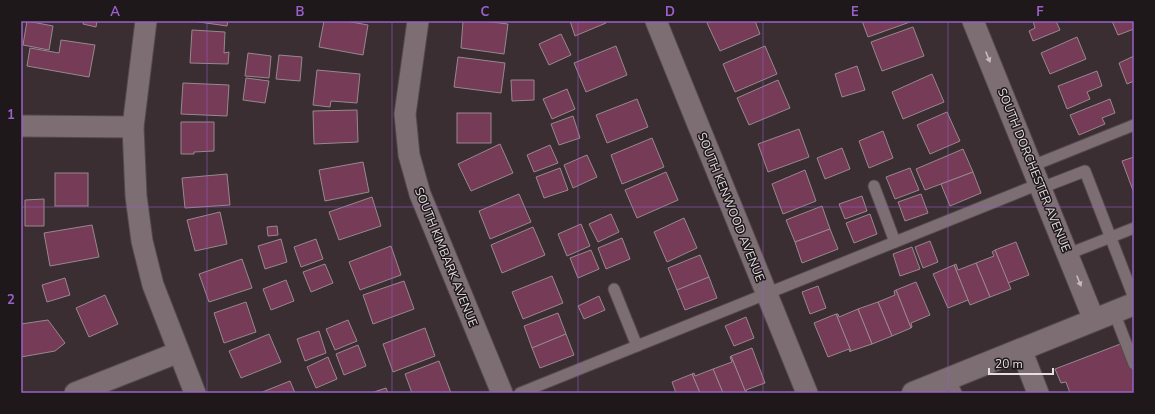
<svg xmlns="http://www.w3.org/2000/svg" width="1155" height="414" font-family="'Nunito Sans',sans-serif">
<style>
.building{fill:#763b56;stroke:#97888e}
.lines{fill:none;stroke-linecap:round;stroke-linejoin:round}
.service-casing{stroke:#544a4e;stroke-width:13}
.minor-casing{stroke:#544a4e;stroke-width:23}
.secondary-casing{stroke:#544a4e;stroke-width:24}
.service{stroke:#7c6e73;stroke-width:11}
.minor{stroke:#7c6e73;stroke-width:21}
.secondary{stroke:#7c6e73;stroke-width:22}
.oneway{fill:#c6bcc0}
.grid{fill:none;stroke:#9b61c9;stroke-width:1;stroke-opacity:0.55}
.labels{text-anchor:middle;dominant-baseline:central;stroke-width:3;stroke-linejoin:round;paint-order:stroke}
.street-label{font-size:12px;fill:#e6dee1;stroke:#1e181a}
.neatline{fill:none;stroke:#9b61c9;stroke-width:1.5}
.grid-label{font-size:13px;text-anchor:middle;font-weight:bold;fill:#9b61c9}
</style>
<rect width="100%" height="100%" fill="#3a2e33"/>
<g class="building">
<polygon points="27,21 53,26 49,50 23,45"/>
<polygon points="84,21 97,21 96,27 83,24"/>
<polygon points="192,21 228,21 227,26"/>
<polygon points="324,21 346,21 368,25 363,55 319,47"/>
<polygon points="463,21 484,21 508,24 504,54 461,48"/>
<polygon points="570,21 605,21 606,23 575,36"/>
<polygon points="712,21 755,21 760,34 720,51 707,23"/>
<polygon points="862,21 910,21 910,22 868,37"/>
<polygon points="1033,21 1056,21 1060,30 1033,41 1029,31 1035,28"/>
<polygon points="1112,21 1134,21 1134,29 1118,35"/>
<polygon points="913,27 924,56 882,71 871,42"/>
<polygon points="192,30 225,32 224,53 229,52 228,64 190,63"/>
<polygon points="561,34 571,55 549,65 539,44"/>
<polygon points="1077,37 1086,59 1050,74 1041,53"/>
<polygon points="61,40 95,45 89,77 27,66 30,48 59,53"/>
<polygon points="616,46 627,75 586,92 574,63"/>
<polygon points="765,46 777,74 735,92 723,64"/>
<polygon points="248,53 271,56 269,78 245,76"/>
<polygon points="279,55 302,57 300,81 276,79"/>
<polygon points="1134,56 1134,81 1127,84 1119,63"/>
<polygon points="458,57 505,63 501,93 454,87"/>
<polygon points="857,66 865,90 842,97 835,74"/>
<polygon points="317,70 360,74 357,103 331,101 330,107 313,105"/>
<polygon points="1097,71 1102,86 1087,92 1090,99 1067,109 1058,86"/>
<polygon points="932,74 944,102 903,119 892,92"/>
<polygon points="246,78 269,81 265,103 243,100"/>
<polygon points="511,80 534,80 534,100 512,101"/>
<polygon points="778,80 790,108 749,125 737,98"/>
<polygon points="183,83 229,85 227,116 181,114"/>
<polygon points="567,89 575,109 552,119 543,99"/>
<polygon points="637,99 648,127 607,143 596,115"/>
<polygon points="1110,99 1115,113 1102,118 1105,124 1079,135 1070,115"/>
<polygon points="357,110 358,142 314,144 313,111"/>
<polygon points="947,112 960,141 930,154 917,125"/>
<rect x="457" y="113" width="34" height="30"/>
<polygon points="573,116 580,138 559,145 551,124"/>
<polygon points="181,122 214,122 214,151 194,152 194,154 181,154"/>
<polygon points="799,129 809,157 768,172 758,144"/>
<polygon points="883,131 893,158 869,168 859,141"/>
<polygon points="652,138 664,167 622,184 611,155"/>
<polygon points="500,144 513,173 471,191 458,164"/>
<polygon points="550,145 558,163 534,172 527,155"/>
<polygon points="842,148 850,169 825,179 817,158"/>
<polygon points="963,149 973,172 925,190 916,169"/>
<polygon points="587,155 597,177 573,188 564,165"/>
<polygon points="1134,157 1134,193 1122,161"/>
<polygon points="363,162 369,192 325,201 319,170"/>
<polygon points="560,168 568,190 544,198 536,177"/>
<polygon points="910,168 919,190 895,199 886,177"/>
<polygon points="805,170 816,201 783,214 772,184"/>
<polygon points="666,172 678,200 637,218 625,190"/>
<polygon points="973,172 981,193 950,206 941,184"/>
<rect x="55" y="173" width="33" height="33"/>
<polygon points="227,174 230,205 185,208 182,178"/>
<polygon points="519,194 531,222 490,239 479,211"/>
<polygon points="921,194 928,213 905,221 898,202"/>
<polygon points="862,196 867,211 845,219 839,204"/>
<polygon points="372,197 381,226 339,240 329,212"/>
<polygon points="44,199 44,226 25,226 25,200"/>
<polygon points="822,206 830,229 795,242 786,220"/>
<polygon points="220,212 227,244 195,251 187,220"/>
<polygon points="611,214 619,232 598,242 589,224"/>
<polygon points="870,214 877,234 854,243 846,223"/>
<polygon points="684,218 697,248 667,262 654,232"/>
<polygon points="581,224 590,246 567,256 558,234"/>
<polygon points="92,225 99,257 50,266 44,233"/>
<polygon points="277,226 278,235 268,236 267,227"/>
<polygon points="533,227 545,255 502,273 491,245"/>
<polygon points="830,229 838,249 802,263 795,242"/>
<polygon points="622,238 630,259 606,269 598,248"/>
<polygon points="281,239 287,262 265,269 258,246"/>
<polygon points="316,239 323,259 301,267 294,247"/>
<polygon points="930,241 938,262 923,268 915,247"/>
<polygon points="1016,242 1029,275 1008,283 995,250"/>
<polygon points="391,246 401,275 360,290 349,262"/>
<polygon points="912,247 920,269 900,276 893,254"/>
<polygon points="591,250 599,269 578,278 570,258"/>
<polygon points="995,250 1011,289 990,297 976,263 994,256 992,252"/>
<polygon points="700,255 709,277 677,290 668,268"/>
<polygon points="242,259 252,288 209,302 199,274"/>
<polygon points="976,263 990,297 970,305 954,265 956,264 958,270"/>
<polygon points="325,264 333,283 311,292 303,272"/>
<polygon points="954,265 968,300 948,308 933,274"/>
<polygon points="552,276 563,303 523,319 512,292"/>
<polygon points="709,277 717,298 685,310 677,290"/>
<polygon points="65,278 70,295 47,302 42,285"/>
<polygon points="286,280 294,301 271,310 263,289"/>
<polygon points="404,281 414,309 373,324 363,295"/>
<polygon points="916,282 930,315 911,323 912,327 911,328 896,290"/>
<polygon points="818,286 826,308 810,314 802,292"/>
<polygon points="896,290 911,328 892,336 878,302 895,295 894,291"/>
<polygon points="105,295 118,324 89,337 76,308"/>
<polygon points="599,296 605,310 584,319 578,306"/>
<polygon points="246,302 256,332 224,343 214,313"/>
<polygon points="878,302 892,336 872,344 858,309"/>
<polygon points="858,309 872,344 851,351 836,314 838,314 839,317"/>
<polygon points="558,313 566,334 532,348 524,326"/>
<polygon points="836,314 851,351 850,352 849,349 828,357 814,323"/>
<polygon points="746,317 754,338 734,346 725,326"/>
<polygon points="48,320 65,343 55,351 21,357 21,324"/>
<polygon points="348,320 357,341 335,350 326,329"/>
<polygon points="425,328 435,356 393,372 383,344"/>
<polygon points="319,331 326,353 305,361 297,339"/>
<polygon points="269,334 281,362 241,378 229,351"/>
<polygon points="566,334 574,355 540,368 532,348"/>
<polygon points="1123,343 1134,372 1134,393 1070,393 1066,382 1061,383 1055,369"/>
<polygon points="358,345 366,366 344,375 336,354"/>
<polygon points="752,348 765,383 746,390 747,393 746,393 731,356"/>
<polygon points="731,356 746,393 723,393 713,369 732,362 730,357"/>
<polygon points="328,357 337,379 316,388 307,367"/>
<polygon points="439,361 451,393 412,393 405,374"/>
<polygon points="713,369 723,393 700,393 692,374 694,373 695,376"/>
<polygon points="692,374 700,393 676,393 672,382"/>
<polygon points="290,381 295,393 260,393"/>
<polygon points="386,388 388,393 371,393"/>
</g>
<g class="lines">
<defs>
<g id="service">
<polyline points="1032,166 1134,125"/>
<polyline points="874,186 895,242"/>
<polyline points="1041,188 1085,171 1134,298"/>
<polyline points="1068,254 1134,228"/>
<polyline points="614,289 637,346"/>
<polyline points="1114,312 1134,364"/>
<polyline points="950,378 956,393"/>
<polyline points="520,393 1039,184"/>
</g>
<g id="minor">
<polyline points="146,21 133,127 136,196 142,241 153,285 195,393"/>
<polyline points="418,21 405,114 409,155 420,194 502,393"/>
<polyline points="656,21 807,393"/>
<polyline points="973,21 1094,320"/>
<polyline points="21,126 133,127"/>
<polyline points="1021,349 1038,393"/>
<polyline points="75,393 179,352"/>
</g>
<polyline id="secondary" points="913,393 1134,304"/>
</defs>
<use href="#service" class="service-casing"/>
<use href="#minor" class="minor-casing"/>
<use href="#secondary" class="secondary-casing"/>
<use href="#service" class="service"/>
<use href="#minor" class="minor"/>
<use href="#secondary" class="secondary"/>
</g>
<defs><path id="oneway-solid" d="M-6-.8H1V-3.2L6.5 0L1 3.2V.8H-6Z"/></defs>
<g class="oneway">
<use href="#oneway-solid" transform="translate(988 57) rotate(68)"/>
<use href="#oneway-solid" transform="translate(1079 281) rotate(68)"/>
</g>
<path class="grid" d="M207,21V393M392,21V393M578,21V393M763,21V393M948,21V393M21,207H1134"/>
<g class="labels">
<g class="street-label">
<text transform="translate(1034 170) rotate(68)">SOUTH DORCHESTER AVENUE</text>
<text transform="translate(731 207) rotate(68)">SOUTH KENWOOD AVENUE</text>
<text transform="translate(446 257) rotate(68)">SOUTH KIMBARK AVENUE</text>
</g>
</g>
<rect width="1155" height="414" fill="none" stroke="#1e181a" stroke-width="44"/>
<path d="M989 368v6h64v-6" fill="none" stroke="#e6dee1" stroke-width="2"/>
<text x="995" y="368" font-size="12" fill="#e6dee1" stroke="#1e181a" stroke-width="3" paint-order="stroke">20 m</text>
<rect x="22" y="22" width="1111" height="370" class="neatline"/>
<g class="grid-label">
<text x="115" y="16">A</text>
<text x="300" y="16">B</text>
<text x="485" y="16">C</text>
<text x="670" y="16">D</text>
<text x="855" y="16">E</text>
<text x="1040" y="16">F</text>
<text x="11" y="119">1</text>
<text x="11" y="304">2</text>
</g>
</svg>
